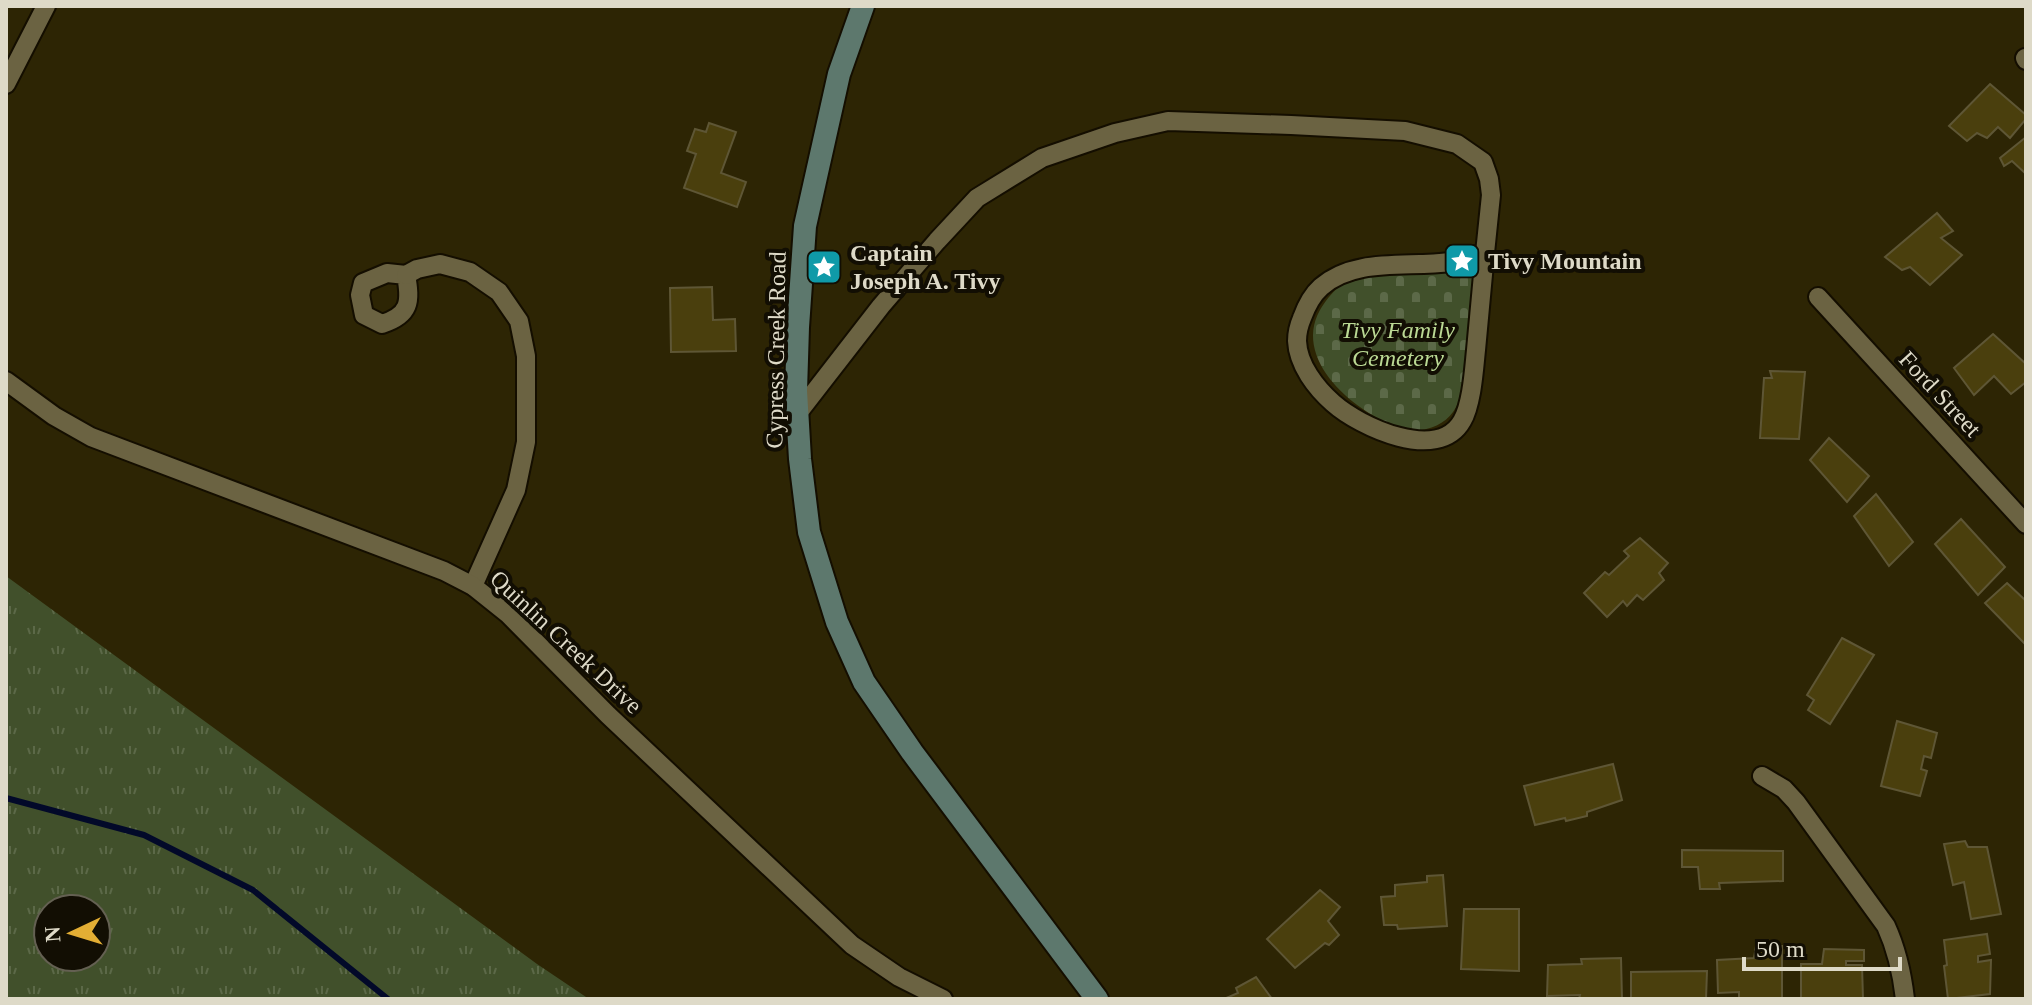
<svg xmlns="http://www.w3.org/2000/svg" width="2032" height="1005" font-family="Georgia,serif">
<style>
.grass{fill:url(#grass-tufts);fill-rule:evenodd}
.cemetery{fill:url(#cemetery-stones)}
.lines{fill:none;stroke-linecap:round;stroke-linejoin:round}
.stream{stroke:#020929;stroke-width:6}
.building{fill:#4a3f0d;stroke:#5e5635;stroke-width:2}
.minor-casing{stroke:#140e00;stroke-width:22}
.secondary-casing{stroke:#140e00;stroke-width:26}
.minor{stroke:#6b6342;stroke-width:18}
.secondary{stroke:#5d786d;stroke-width:22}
.labels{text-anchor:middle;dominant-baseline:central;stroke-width:8;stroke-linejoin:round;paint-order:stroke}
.poi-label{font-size:24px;font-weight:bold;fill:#dedac8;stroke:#120e03;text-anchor:start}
.park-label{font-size:24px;font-style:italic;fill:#bbd994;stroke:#120e03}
.street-label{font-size:24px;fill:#dedac8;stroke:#120e03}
</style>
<defs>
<pattern id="grass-tufts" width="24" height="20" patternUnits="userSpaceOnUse" patternTransform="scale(2)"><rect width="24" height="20" fill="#41502b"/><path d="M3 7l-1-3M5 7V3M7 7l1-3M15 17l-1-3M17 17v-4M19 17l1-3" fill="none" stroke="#5c6948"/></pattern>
<pattern id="cemetery-stones" width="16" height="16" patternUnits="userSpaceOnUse" patternTransform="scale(2)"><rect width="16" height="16" fill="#41502b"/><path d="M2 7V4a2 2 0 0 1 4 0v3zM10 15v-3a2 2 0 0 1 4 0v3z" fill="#5c6948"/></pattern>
</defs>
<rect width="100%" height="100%" fill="#2d2504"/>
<path class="grass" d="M6,576L537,964L589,999H6ZM48,909H96V957H48Z"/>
<path class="cemetery" d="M1477,263C1474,298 1473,386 1453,412C1444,425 1426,432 1410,430C1364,421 1290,363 1320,310C1324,303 1332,292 1339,287C1347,282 1359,280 1368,277C1404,268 1440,266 1477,263Z"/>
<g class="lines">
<polyline class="stream" points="6,798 144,835 253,890 388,999"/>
</g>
<g class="building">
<polygon points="1990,84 2026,115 2026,119 2010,138 1998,127 1987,138 1977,133 1967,141 1949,126"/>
<polygon points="709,123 736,132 721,173 746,182 737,207 684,188 696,154 687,151 695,129 706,132"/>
<polygon points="2026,137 2026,174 2012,161 2004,166 2000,158"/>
<polygon points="1937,213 1953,231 1941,238 1962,255 1930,285 1910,267 1902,270 1885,257"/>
<polygon points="712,287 713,320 735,319 736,351 671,352 670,288"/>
<polygon points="1993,334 2026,364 2026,382 2011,394 1994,376 1974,395 1954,368"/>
<polygon points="1770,371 1805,372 1799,439 1760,438 1764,378 1772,378"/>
<polygon points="1829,438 1869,476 1847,502 1810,460"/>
<polygon points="1876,494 1913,542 1889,566 1854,516"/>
<polygon points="1961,519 2005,567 1978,595 1935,544"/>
<polygon points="1640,538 1668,563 1659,573 1664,580 1643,600 1637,595 1627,606 1623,601 1607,617 1584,593 1605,572 1609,575 1629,556 1624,551"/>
<polygon points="2007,583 2026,601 2026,645 1985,603"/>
<polygon points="1842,638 1874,655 1830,724 1808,710 1814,700 1807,695"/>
<polygon points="1897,721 1937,733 1931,758 1924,756 1921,769 1927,771 1920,796 1881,786"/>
<polygon points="1613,764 1622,800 1587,812 1587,816 1566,821 1565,818 1535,825 1524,786"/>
<polygon points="1965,841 1968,847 1987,847 2001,914 1971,919 1964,882 1953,885 1944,844"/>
<polygon points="1682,850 1783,851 1783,881 1719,883 1720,889 1700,889 1698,867 1682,867"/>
<polygon points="1443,875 1447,926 1398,929 1397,925 1384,925 1381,897 1395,896 1395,885 1427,882 1427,876"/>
<polygon points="1320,890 1340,907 1328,921 1339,935 1329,945 1325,943 1295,968 1267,939"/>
<polygon points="1464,909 1519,909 1519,971 1461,969"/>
<polygon points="1987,934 1990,954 1978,956 1978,962 1991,960 1990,994 1948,999 1944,966 1947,965 1944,940"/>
<polygon points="1756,946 1782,946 1782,999 1739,999 1739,992 1718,993 1717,960 1754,958"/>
<polygon points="1824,949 1864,950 1864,961 1846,961 1846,965 1862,965 1863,999 1801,999 1801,964 1822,964"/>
<polygon points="1621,958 1622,999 1579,999 1580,995 1547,996 1548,965 1582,964 1581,959"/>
<polygon points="1707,971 1706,999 1631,999 1631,972"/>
<polygon points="1256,977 1272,999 1224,999 1238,993 1236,988"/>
</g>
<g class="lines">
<defs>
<g id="minor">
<polyline points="2025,58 2026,60"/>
<polyline points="6,84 46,6"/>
<path d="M1485,253C1482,285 1479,317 1476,350C1474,369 1472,404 1462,421C1438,463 1360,427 1333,403C1316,388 1298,365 1297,341C1297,334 1299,325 1302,318C1306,307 1312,295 1321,287C1355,257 1408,268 1450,262C1462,260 1473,256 1485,253Z"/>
<path d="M387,273L406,275C411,302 410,315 382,324L364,315L360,295L363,283Z"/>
<polyline points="406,275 417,269 440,264 470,272 499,292 519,321 526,356 526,442 516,490 473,586"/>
<polyline points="1818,297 2026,524"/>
<polyline points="6,381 54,416 91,437 444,571 473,586 508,614 608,715 852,945 899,977 943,999"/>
<polyline points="798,413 881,306 937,241 977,198 1042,158 1115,133 1168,121 1291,125 1405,131 1457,144 1483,162 1489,179 1491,195 1485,253"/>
<path d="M1762,776L1784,789L1796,802L1886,926C1897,950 1902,973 1905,999"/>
</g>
<polyline id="secondary" points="863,6 839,74 805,226 798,327 796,391 800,459 809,532 837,622 864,682 912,752 1097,999"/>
</defs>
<use href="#minor" class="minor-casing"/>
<use href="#secondary" class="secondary-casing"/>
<use href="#minor" class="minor"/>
<use href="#secondary" class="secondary"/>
</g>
<defs>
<symbol id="sight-square" viewBox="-11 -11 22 22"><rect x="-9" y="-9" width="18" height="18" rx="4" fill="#0f9aa8" stroke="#120e03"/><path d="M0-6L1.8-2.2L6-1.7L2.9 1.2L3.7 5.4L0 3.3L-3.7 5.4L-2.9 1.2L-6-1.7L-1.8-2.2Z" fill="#fff"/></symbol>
</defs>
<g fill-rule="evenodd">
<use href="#sight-square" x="1442" y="241" width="40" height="40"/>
<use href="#sight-square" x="804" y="247" width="40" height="40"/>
</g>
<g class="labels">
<g class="poi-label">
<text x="850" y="253">Captain<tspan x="850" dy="28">Joseph A. Tivy</tspan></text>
<text x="1488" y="261">Tivy Mountain</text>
</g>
<g class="park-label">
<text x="1398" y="330">Tivy Family<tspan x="1398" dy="28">Cemetery</tspan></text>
</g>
<g class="street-label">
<text transform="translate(776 350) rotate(-89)">Cypress Creek Road</text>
<text transform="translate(1940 394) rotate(47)">Ford Street</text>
<text transform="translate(566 642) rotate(43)">Quinlin Creek Drive</text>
</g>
</g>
<rect width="2032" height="1005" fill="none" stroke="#dedac8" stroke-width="16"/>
<g transform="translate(72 933) rotate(266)"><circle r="38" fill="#120e03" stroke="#646052" stroke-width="2"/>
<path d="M0-6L14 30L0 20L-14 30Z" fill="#e3ae34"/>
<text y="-12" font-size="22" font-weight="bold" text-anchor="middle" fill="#dedac8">N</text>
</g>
<path d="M1744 957v12h156v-12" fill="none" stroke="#dedac8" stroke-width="4"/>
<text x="1756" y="957" font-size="24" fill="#dedac8" stroke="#120e03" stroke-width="6" paint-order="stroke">50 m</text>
</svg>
